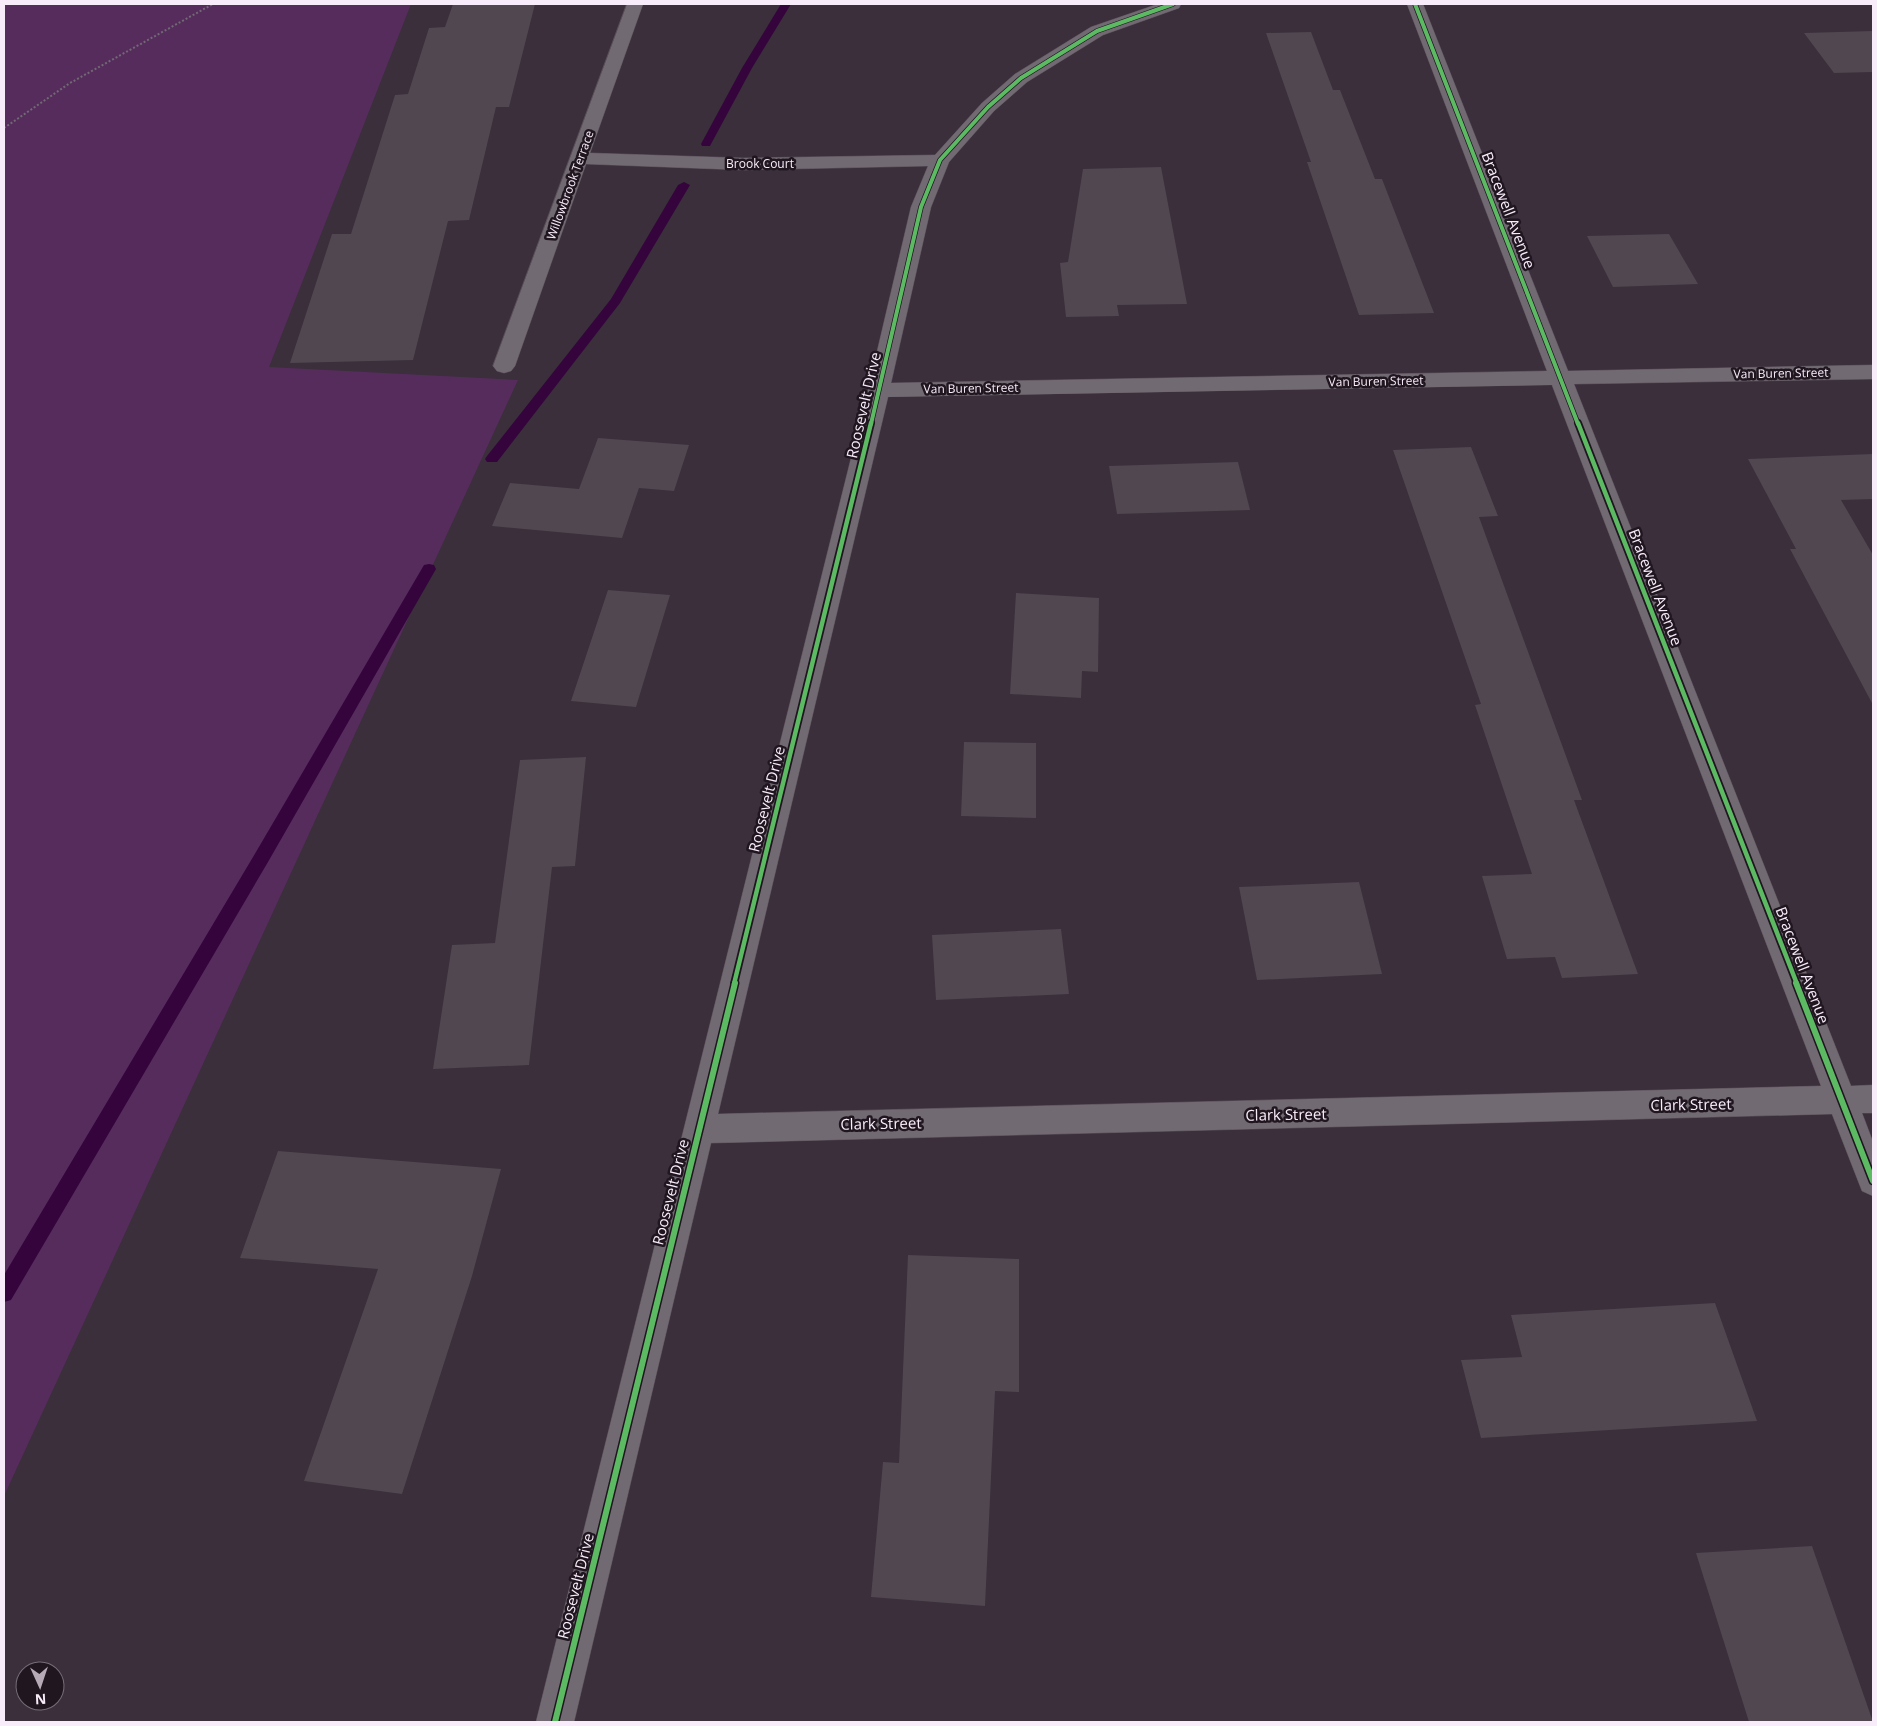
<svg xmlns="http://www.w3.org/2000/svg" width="1877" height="1726" font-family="'Open Sans',sans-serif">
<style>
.green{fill:#562c5d}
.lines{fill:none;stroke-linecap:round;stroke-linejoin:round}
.stream{fill:#35043d;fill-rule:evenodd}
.building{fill:#504751}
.street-casing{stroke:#584e59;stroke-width:1}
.path{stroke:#716a73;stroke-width:2;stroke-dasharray:2 2;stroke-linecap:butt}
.street{fill:#726a73;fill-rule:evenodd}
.cycleway-far2-casing{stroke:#1f1620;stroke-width:5.5}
.cycleway-far1-casing{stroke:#1f1620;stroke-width:8}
.cycleway-casing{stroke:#1f1620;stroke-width:9}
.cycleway-far2{stroke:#5cba63;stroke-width:4}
.cycleway-far1{stroke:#5cba63;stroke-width:4.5}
.cycleway{stroke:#5cba63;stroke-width:6}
.labels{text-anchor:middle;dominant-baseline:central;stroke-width:5;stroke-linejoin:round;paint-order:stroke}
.far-street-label{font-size:12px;fill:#f9ecfa;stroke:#1f1620}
.street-label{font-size:15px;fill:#f9ecfa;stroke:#1f1620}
</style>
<rect width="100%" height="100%" fill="#3a2f3b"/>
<polygon class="green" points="4,4 411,4 269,367 518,380 4,1496"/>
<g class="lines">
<g class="stream">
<polygon points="781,4 791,4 752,68 711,144 710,146 702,146 701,144 742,68"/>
<polygon points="684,182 690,185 620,303 497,462 487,462 485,459 487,456 611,299 678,185"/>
<polygon points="429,564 434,565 436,569 268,862 11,1300 4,1302 4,1275 256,852 424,565"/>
</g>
</g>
<g class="building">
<polygon points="453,4 535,4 509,107 496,107 469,220 448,221 413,360 290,363 332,234 351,234 395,95 408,94 429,28 445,27"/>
<polygon points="1873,31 1873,72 1834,73 1804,33"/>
<polygon points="1311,32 1333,90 1340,90 1375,179 1382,179 1434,313 1359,315 1307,162 1311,162 1266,33"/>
<polygon points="1161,167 1187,304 1117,305 1119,316 1066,317 1060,263 1068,262 1083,169"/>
<polygon points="1669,234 1698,284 1613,287 1587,236"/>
<polygon points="598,438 689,445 674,491 639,488 622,538 492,526 510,483 579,489"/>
<polygon points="1471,447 1498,516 1479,517 1582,800 1574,800 1638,974 1562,978 1555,957 1507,959 1482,876 1532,874 1475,705 1481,704 1393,450"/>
<polygon points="1873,454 1873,499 1841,500 1873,555 1873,705 1790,549 1796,549 1748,459"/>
<polygon points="1238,462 1250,510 1117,514 1109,466"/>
<polygon points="608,590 670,595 636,707 571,701"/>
<polygon points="1016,593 1099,598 1098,672 1082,671 1081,698 1010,694"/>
<polygon points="964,742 1036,743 1036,818 961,816"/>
<polygon points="586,757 575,866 552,867 529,1065 433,1069 452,945 495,943 520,760"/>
<polygon points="1359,882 1382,974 1257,980 1239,887"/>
<polygon points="1061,929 1069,994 936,1000 932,935"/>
<polygon points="278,1151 501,1169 472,1276 402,1494 304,1481 378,1269 240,1258"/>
<polygon points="908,1255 1019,1259 1019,1392 995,1391 985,1606 871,1597 883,1462 899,1463"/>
<polygon points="1715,1303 1757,1421 1481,1438 1461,1360 1522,1357 1511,1315"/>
<polygon points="1812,1546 1873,1722 1749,1722 1696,1553"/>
</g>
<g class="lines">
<defs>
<path id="street" d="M627,4H643L590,153L743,158L935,155L982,103L1015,74L1091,27L1158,4H1181L1179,8L1103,35L1027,82L994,111L949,162L931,207L891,383L1547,371L1407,4H1423L1568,371L1873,365V379L1574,384L1851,1086L1873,1085V1113H1862L1873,1142V1196L1862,1191L1832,1114L711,1143L574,1722H536L868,390L911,207L928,166L743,170L586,164L515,366L511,371L504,373L497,371L493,366ZM1552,385L1821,1086L718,1114L888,397Z"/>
</defs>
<use href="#street" class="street-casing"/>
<polyline class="path" points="4,128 70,83 213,4"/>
<use href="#street" class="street"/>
<defs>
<g id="cycleway-far2">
<polyline points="1415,4 1578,424"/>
<polyline points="871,424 921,207 940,160 988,107 1021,78 1097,31 1173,4"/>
</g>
<g id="cycleway-far1">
<polyline points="1578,423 1797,984"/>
<polyline points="734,984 871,423"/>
</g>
<g id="cycleway">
<polyline points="1796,983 1873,1181"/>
<polyline points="555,1722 735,983"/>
</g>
</defs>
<use href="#cycleway-far2" class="cycleway-far2-casing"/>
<use href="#cycleway-far1" class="cycleway-far1-casing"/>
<use href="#cycleway" class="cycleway-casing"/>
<use href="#cycleway-far2" class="cycleway-far2"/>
<use href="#cycleway-far1" class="cycleway-far1"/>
<use href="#cycleway" class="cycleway"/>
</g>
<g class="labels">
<g class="far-street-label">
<text x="760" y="163">Brook Court</text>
<text transform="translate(570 185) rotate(-70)">Willowbrook Terrace</text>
<text transform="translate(1781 373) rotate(-1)">Van Buren Street</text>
<text transform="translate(1376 381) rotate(-1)">Van Buren Street</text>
<text transform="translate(971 388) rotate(-1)">Van Buren Street</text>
</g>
<g class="street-label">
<text transform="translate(1509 210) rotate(69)">Bracewell Avenue</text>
<text transform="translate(863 405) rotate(-77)">Roosevelt Drive</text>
<text transform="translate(1656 587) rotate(69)">Bracewell Avenue</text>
<text transform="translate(766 799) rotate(-76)">Roosevelt Drive</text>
<text transform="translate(1803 965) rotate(69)">Bracewell Avenue</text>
<text transform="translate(1691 1104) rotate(-1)">Clark Street</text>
<text transform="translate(1286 1114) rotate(-1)">Clark Street</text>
<text transform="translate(881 1123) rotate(-1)">Clark Street</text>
<text transform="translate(670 1192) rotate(-76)">Roosevelt Drive</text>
<text transform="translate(575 1586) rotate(-76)">Roosevelt Drive</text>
</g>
</g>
<rect width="1877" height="1726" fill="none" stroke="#f9ecfa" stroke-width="10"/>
<g transform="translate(40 1686) rotate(177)"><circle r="24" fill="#1f1620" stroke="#766c77"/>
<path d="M0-4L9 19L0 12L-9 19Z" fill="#b6aab7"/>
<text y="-8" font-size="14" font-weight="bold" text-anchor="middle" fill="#f9ecfa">N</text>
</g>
</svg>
